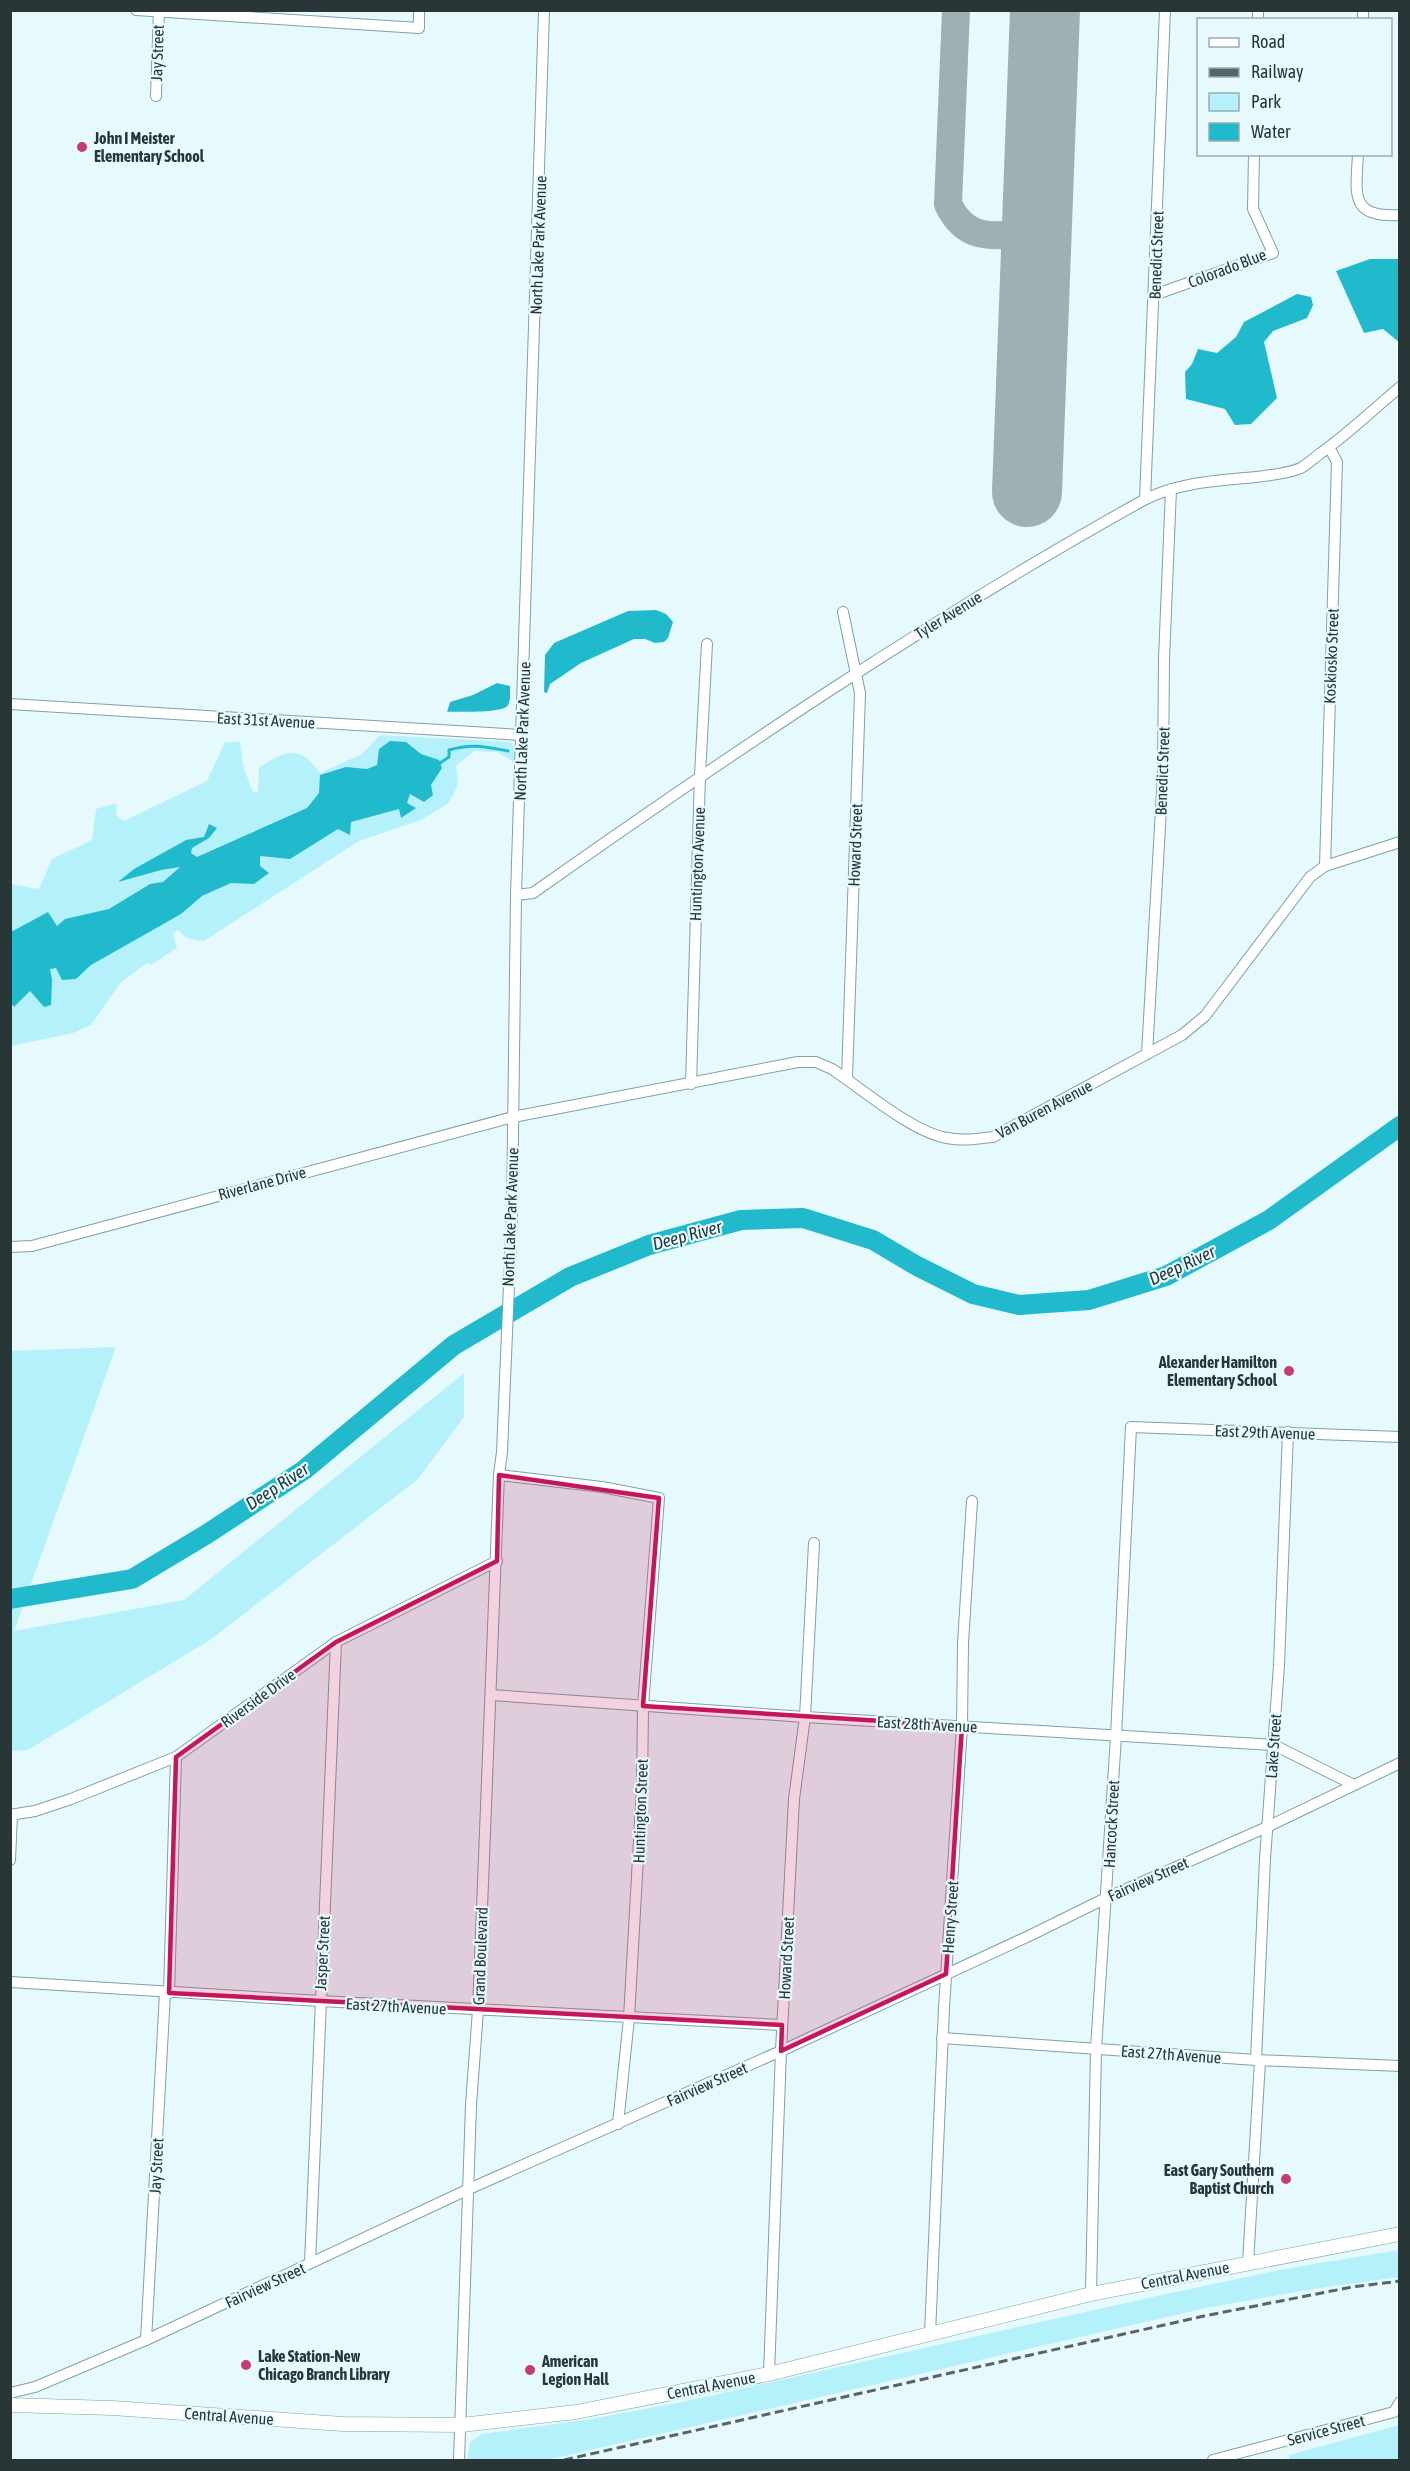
<svg xmlns="http://www.w3.org/2000/svg" width="1410" height="2471" font-family="'Asap Condensed',sans-serif">
<style>
.green{fill:#b5f1fa}
.water{fill:#21bacc}
.lines{fill:none;stroke-linecap:round;stroke-linejoin:round}
.stream{stroke:#21bacc;stroke-width:3}
.river{stroke:#21bacc;stroke-width:20}
.taxiway{stroke:#9eb0b2;stroke-width:28}
.runway{stroke:#9eb0b2;stroke-width:70}
.minor-casing{stroke:#81a0a5;stroke-width:12}
.major-casing{stroke:#81a0a5;stroke-width:15}
.minor{stroke:#fff;stroke-width:10}
.major{stroke:#fff;stroke-width:14}
.rail{stroke:#566567;stroke-width:3;stroke-dasharray:9 4.5;stroke-linecap:butt}
.marked{fill:#c2185b;fill-opacity:0.2;stroke:#c2185b;stroke-width:4.5;stroke-linejoin:round}
.poi-dot{fill:#c43b77;stroke:#e6fafd;stroke-width:2}
.labels{text-anchor:middle;dominant-baseline:central;stroke-width:4.5;stroke-linejoin:round;paint-order:stroke}
.street-label{font-size:16px;fill:#293638;stroke:#e6fafd}
.poi-label{font-size:16px;font-weight:bold;fill:#293638;stroke:#e6fafd;text-anchor:start}
.water-label{font-size:18px;font-style:italic;fill:#243b3e;stroke:#e6fafd}
</style>
<rect width="100%" height="100%" fill="#e6fafd"/>
<g class="green">
<path d="M380,735L511,742L516,750L517,764L497,752L474,751L456,766L458,784L449,803L421,820L359,841L204,941C192,940 184,939 178,929L173,935L177,948L151,965L147,963L121,982L91,1025L73,1033L11,1046V884L39,889L52,859L92,840L96,809L117,803L116,815L124,821L207,781L225,742H240L243,765L252,791L258,793L259,767C287,751 298,743 320,773L362,754Z"/>
<polygon points="116,1347 14,1631 184,1600 464,1373 464,1417 418,1479 210,1640 28,1750 11,1751 11,1351"/>
<polygon points="1399,2250 1399,2277 1313,2289 1206,2308 547,2460 467,2460 470,2442 482,2434 591,2419 687,2401 1157,2296 1284,2269"/>
<polygon points="1399,2425 1399,2460 1289,2460 1289,2455"/>
</g>
<g class="water">
<polygon points="1370,259 1399,259 1399,342 1383,329 1364,333 1336,271"/>
<polygon points="1297,294 1311,297 1313,305 1307,318 1273,331 1264,342 1277,398 1251,424 1235,425 1225,409 1186,399 1185,372 1192,364 1198,349 1217,353 1236,337 1244,322"/>
<polygon points="656,610 666,614 673,622 668,638 664,642 655,643 645,639 634,639 581,663 550,684 547,693 544,692 545,655 554,643 628,611"/>
<path d="M497,683L510,686C510,691 511,700 508,705C503,714 458,711 447,712L450,702L473,695Z"/>
<polygon points="390,741 406,742 421,754 439,760 442,768 431,785 433,795 424,802 410,794 407,803 416,808 401,818 399,809 351,822 350,835 338,829 290,859 260,856 260,866 269,873 254,884 231,883 202,896 181,914 91,965 76,979 62,980 56,968 50,969 52,980 51,1005 44,1007 30,991 14,1007 11,1003 11,932 48,912 57,926 65,919 109,909 150,884 163,882 180,867 161,870 118,882 134,869 186,840 204,837 209,824 217,828 209,838 192,848 191,853 197,857 307,808 319,793 320,775 346,767 367,769 377,765 379,749"/>
</g>
<g class="lines">
<path class="stream" d="M440,763L449,757V750C473,743 486,747 508,751"/>
<polyline class="river" points="10,1599 132,1579 207,1534 304,1470 454,1345 570,1277 649,1245 741,1220 803,1218 873,1240 917,1266 973,1294 1019,1305 1089,1300 1166,1276 1269,1220 1400,1126"/>
<path class="taxiway" d="M956,10L948,204C967,245 999,235 1037,232"/>
<polyline class="runway" points="1027,492 1045,10"/>
<defs>
<g id="minor">
<polyline points="136,10 419,28 419,10"/>
<polyline points="1258,20 1258,10"/>
<polyline points="1363,20 1363,10"/>
<polyline points="156,96 159,10"/>
<path d="M1358,154C1356,194 1349,218 1400,215"/>
<polyline points="1154,295 1273,253 1253,209 1254,154"/>
<polyline points="1145,499 1165,10"/>
<polyline points="843,612 860,693 847,1079"/>
<polyline points="10,704 521,735"/>
<polyline points="1325,866 1337,462 1329,447"/>
<path d="M516,895L533,893C730,754 930,619 1142,501C1177,482 1217,481 1256,477C1270,475 1287,474 1301,468C1308,464 1315,457 1321,453C1349,433 1374,409 1400,387"/>
<polyline points="1147,1054 1163,774 1164,659 1171,489"/>
<polyline points="691,1084 700,775 707,644"/>
<path d="M10,1247L32,1246L513,1117L798,1062H816L832,1069C862,1089 912,1132 947,1138C962,1141 977,1139 993,1137L1182,1035L1205,1016L1310,877L1325,866L1400,842"/>
<polyline points="499,1475 602,1487 659,1498 643,1706 642,1787 629,2018 618,2124"/>
<polyline points="491,1695 805,1717 1274,1745 1354,1785"/>
<polyline points="10,1815 35,1811 71,1799 176,1757 336,1642 497,1561"/>
<polyline points="10,1860 12,1815"/>
<polyline points="10,1982 320,2001 782,2025"/>
<polyline points="169,1993 176,1757"/>
<polyline points="942,2038 1256,2060 1400,2066"/>
<polyline points="1256,2060 1265,1859 1279,1665 1288,1432"/>
<polyline points="310,2263 336,1642"/>
<polyline points="1248,2263 1260,2061"/>
<polyline points="1091,2294 1096,2049 1116,1736 1131,1427 1400,1437"/>
<polyline points="930,2334 944,2008 962,1726 963,1643 972,1501"/>
<polyline points="146,2340 165,1993"/>
<polyline points="769,2374 781,2051 794,1799 805,1717 814,1543"/>
<polyline points="10,2393 35,2387 146,2340 469,2189 781,2051 1033,1934 1106,1898 1267,1827 1400,1763"/>
<polyline points="459,2460 471,2105 478,2010 499,1475 502,1452 512,1214 516,895 544,10"/>
<polyline points="1213,2460 1394,2412 1400,2402"/>
</g>
<polyline id="major" points="10,2405 112,2408 343,2424 461,2425 576,2412 769,2374 1091,2294 1400,2234"/>
</defs>
<use href="#minor" class="minor-casing"/>
<use href="#major" class="major-casing"/>
<use href="#minor" class="minor"/>
<use href="#major" class="major"/>
<polyline class="rail" points="564,2460 1204,2316 1352,2287 1400,2281"/>
</g>
<path class="marked" d="M499,1475L659,1498L643,1706L962,1726L946,1974L781,2051L782,2025L169,1993L176,1757L336,1642L497,1561Z"/>
<g class="poi-dot">
<circle cx="82" cy="147" r="6"/>
<circle cx="1289" cy="1371" r="6"/>
<circle cx="1286" cy="2179" r="6"/>
<circle cx="246" cy="2365" r="6"/>
<circle cx="530" cy="2370" r="6"/>
</g>
<g class="labels">
<g class="street-label">
<text transform="translate(157 53) rotate(-88)">Jay Street</text>
<text transform="translate(538 245) rotate(-88)">North Lake Park Avenue</text>
<text transform="translate(1156 255) rotate(-88)">Benedict Street</text>
<text transform="translate(1227 268) rotate(-21)">Colorado Blue</text>
<text transform="translate(948 615) rotate(-32)">Tyler Avenue</text>
<text transform="translate(1331 656) rotate(-88)">Koskiosko Street</text>
<text transform="translate(266 720) rotate(3)">East 31st Avenue</text>
<text transform="translate(522 731) rotate(-88)">North Lake Park Avenue</text>
<text transform="translate(1162 771) rotate(-88)">Benedict Street</text>
<text transform="translate(855 845) rotate(-88)">Howard Street</text>
<text transform="translate(697 864) rotate(-88)">Huntington Avenue</text>
<text transform="translate(1044 1109) rotate(-28)">Van Buren Avenue</text>
<text transform="translate(262 1183) rotate(-15)">Riverlane Drive</text>
<text transform="translate(510 1217) rotate(-88)">North Lake Park Avenue</text>
<text transform="translate(1265 1432) rotate(2)">East 29th Avenue</text>
<text transform="translate(258 1698) rotate(-36)">Riverside Drive</text>
<text transform="translate(927 1724) rotate(3)">East 28th Avenue</text>
<text transform="translate(1273 1746) rotate(-86)">Lake Street</text>
<text transform="translate(640 1811) rotate(-88)">Huntington Street</text>
<text transform="translate(1111 1824) rotate(-87)">Hancock Street</text>
<text transform="translate(1148 1879) rotate(-24)">Fairview Street</text>
<text transform="translate(950 1917) rotate(-86)">Henry Street</text>
<text transform="translate(322 1953) rotate(-87)">Jasper Street</text>
<text transform="translate(480 1956) rotate(-88)">Grand Boulevard</text>
<text transform="translate(786 1958) rotate(-87)">Howard Street</text>
<text transform="translate(396 2006) rotate(3)">East 27th Avenue</text>
<text transform="translate(1171 2054) rotate(4)">East 27th Avenue</text>
<text transform="translate(707 2084) rotate(-24)">Fairview Street</text>
<text transform="translate(156 2166) rotate(-87)">Jay Street</text>
<text transform="translate(1185 2275) rotate(-11)">Central Avenue</text>
<text transform="translate(265 2285) rotate(-25)">Fairview Street</text>
<text transform="translate(711 2385) rotate(-11)">Central Avenue</text>
<text transform="translate(229 2416) rotate(4)">Central Avenue</text>
<text transform="translate(1326 2430) rotate(-15)">Service Street</text>
</g>
<g class="poi-label">
<text x="94" y="138">John I Meister<tspan x="94" dy="18">Elementary School</tspan></text>
<text x="1277" y="1362" text-anchor="end">Alexander Hamilton<tspan x="1277" dy="18">Elementary School</tspan></text>
<text x="1274" y="2170" text-anchor="end">East Gary Southern<tspan x="1274" dy="18">Baptist Church</tspan></text>
<text x="258" y="2356">Lake Station-New<tspan x="258" dy="18">Chicago Branch Library</tspan></text>
<text x="542" y="2361">American<tspan x="542" dy="18">Legion Hall</tspan></text>
</g>
<g class="water-label">
<text transform="translate(687 1235) rotate(-15)">Deep River</text>
<text transform="translate(1182 1265) rotate(-25)">Deep River</text>
<text transform="translate(277 1486) rotate(-33)">Deep River</text>
</g>
</g>
<rect width="1410" height="2471" fill="none" stroke="#293638" stroke-width="24"/>
<rect x="1197" y="18" width="195" height="138" fill="#e6fafd" stroke="#9aacae" stroke-width="1.5"/>
<rect x="1209" y="38" width="30" height="9" fill="#ffffff" stroke="#9aacae" stroke-width="1.5"/>
<text x="1251" y="48" font-size="18" fill="#293638">Road</text>
<rect x="1209" y="68" width="30" height="9" fill="#566567" stroke="#9aacae" stroke-width="1.5"/>
<text x="1251" y="78" font-size="18" fill="#293638">Railway</text>
<rect x="1209" y="93" width="30" height="18" fill="#b5f1fa" stroke="#9aacae" stroke-width="1.5"/>
<text x="1251" y="108" font-size="18" fill="#293638">Park</text>
<rect x="1209" y="123" width="30" height="18" fill="#21bacc" stroke="#9aacae" stroke-width="1.5"/>
<text x="1251" y="138" font-size="18" fill="#293638">Water</text>
</svg>
